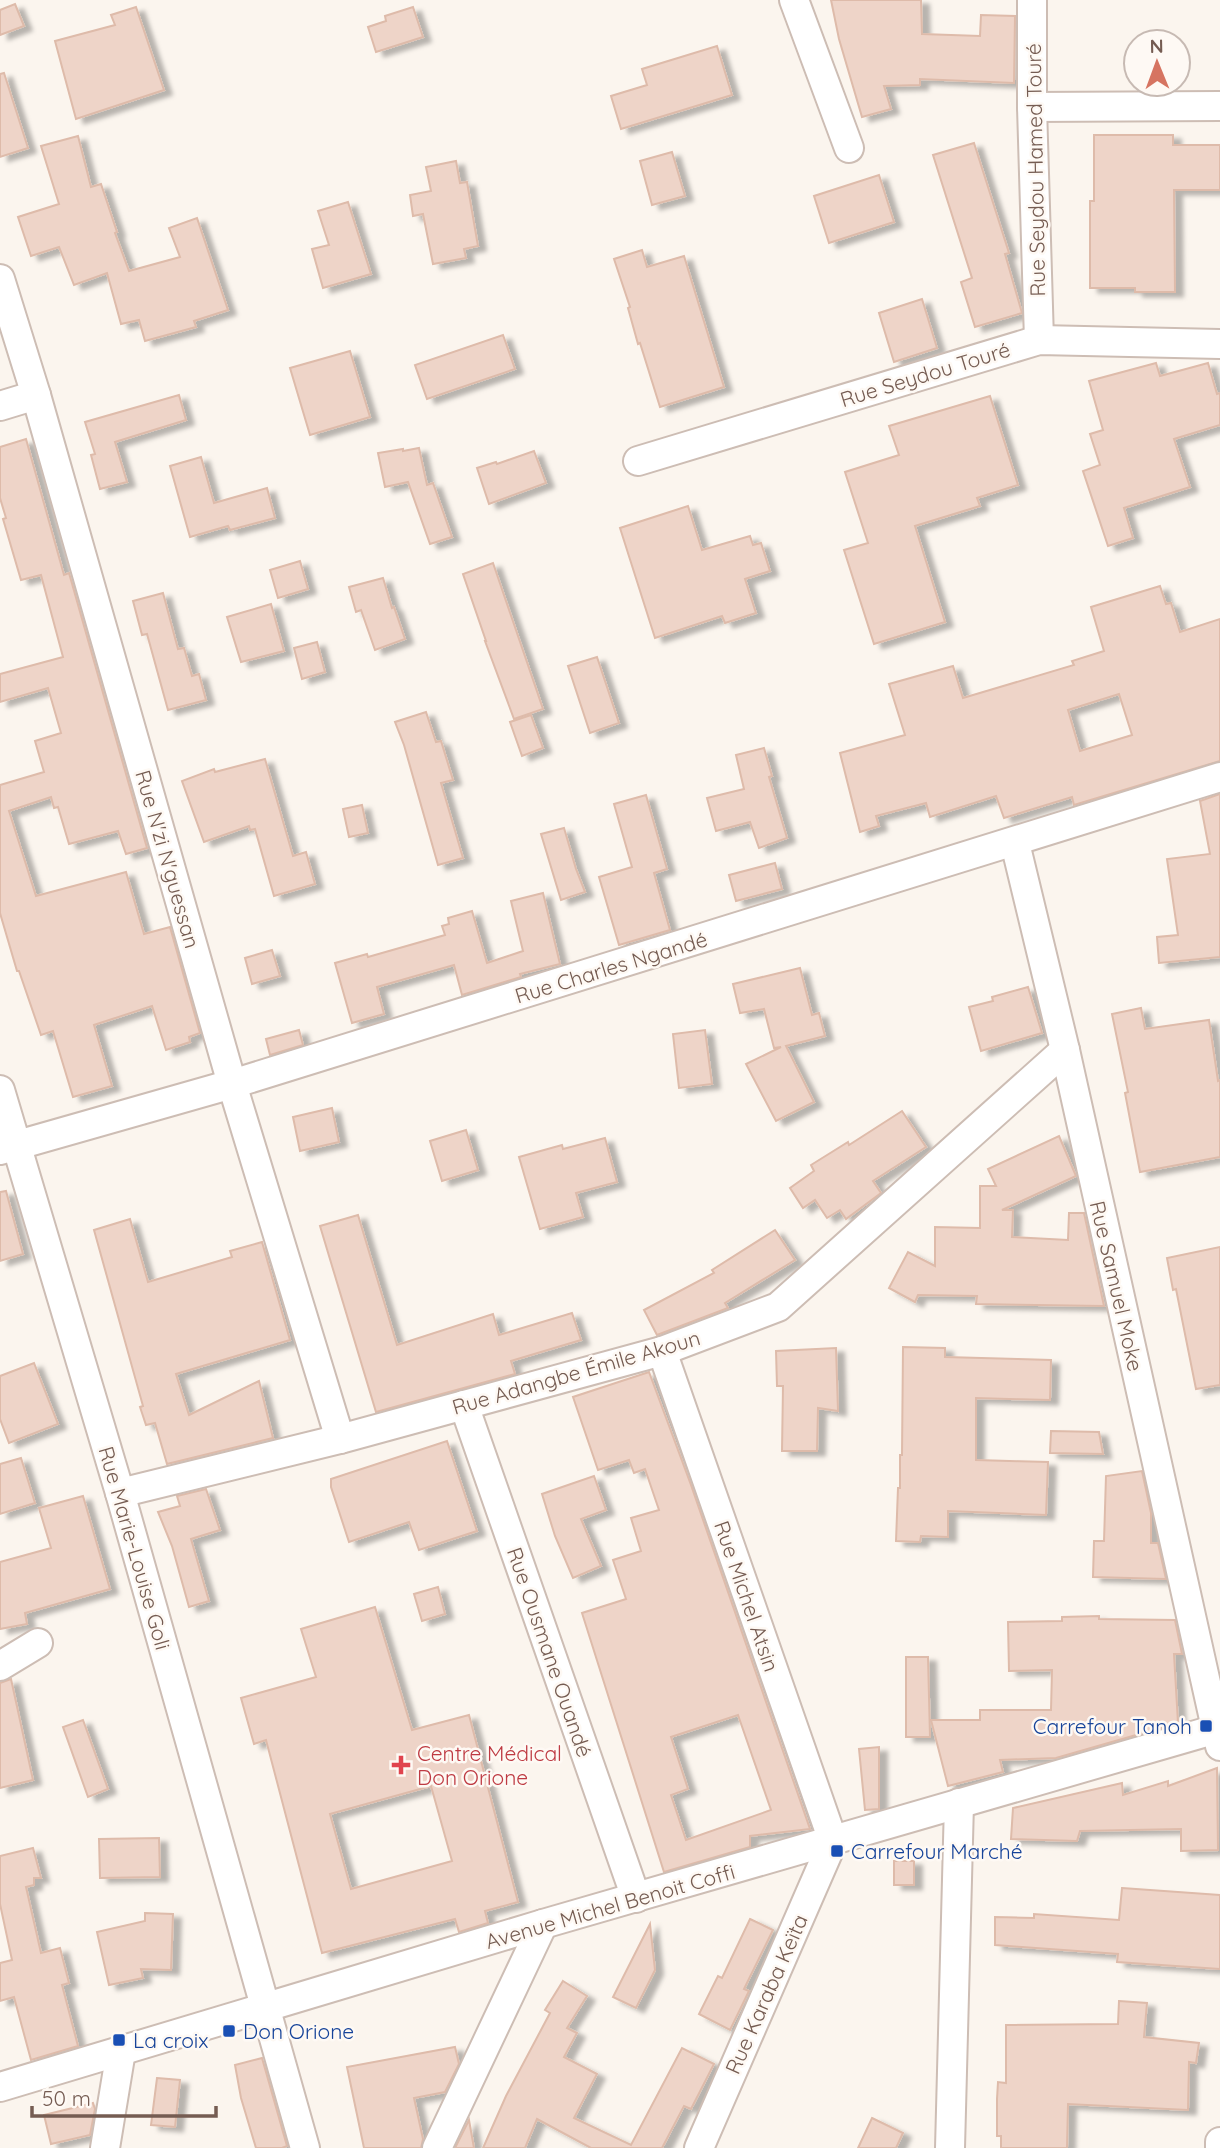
<svg xmlns="http://www.w3.org/2000/svg" width="1220" height="2148" font-family="Quicksand,sans-serif">
<style>
.building{fill:#eed4c8;stroke:#debbaa;stroke-width:2;fill-rule:evenodd;filter:url(#shadow)}
.lines{fill:none;stroke-linecap:round;stroke-linejoin:round}
.minor-casing{stroke:#cdbdb4;stroke-width:32}
.minor{stroke:#fff;stroke-width:28}
.transit-dot{fill:#1a4fb4;stroke:#fef9f4;stroke-width:2.5}
.health-dot{fill:#e0444e;stroke:#fef9f4;stroke-width:2.5}
.labels{text-anchor:middle;dominant-baseline:central;stroke-width:5;stroke-linejoin:round;paint-order:stroke}
.street-label{font-size:21px;fill:#755c52;stroke:#fef9f4}
.transit-label{font-size:21px;fill:#164399;stroke:#fef9f4;text-anchor:start}
.health-label{font-size:21px;fill:#be3a42;stroke:#fef9f4;text-anchor:start}
</style>
<defs>
<filter id="shadow"><feDropShadow dx="8" dy="4.5" stdDeviation="2" flood-color="#0004"/></filter>
</defs>
<rect width="100%" height="100%" fill="#fbf5ee"/>
<g class="building">
<polygon points="831,0 921,0 922,34 980,36 981,15 1015,16 1014,83 920,79 920,85 884,86 891,109 862,117 839,39"/>
<polygon points="15,4 24,26 0,35 0,10"/>
<polygon points="136,7 164,90 76,119 55,41 115,25 111,15"/>
<polygon points="413,7 423,37 376,52 368,27 386,21 385,16"/>
<polygon points="717,46 732,95 621,129 611,96 647,85 642,69"/>
<polygon points="4,73 28,148 0,157 0,74"/>
<polygon points="1094,135 1173,135 1173,145 1220,145 1220,190 1174,190 1175,292 1135,292 1135,288 1090,288 1090,201 1094,201"/>
<polygon points="78,136 91,187 101,184 117,232 115,233 129,271 180,257 169,228 197,218 228,310 194,321 196,327 145,341 139,320 121,324 107,273 74,285 59,247 31,256 18,217 59,204 41,146"/>
<polygon points="974,143 1009,253 1005,254 1022,313 975,327 961,282 972,278 933,155"/>
<polygon points="672,152 685,196 652,205 640,161"/>
<polygon points="456,161 460,183 467,182 478,246 464,249 466,258 433,264 423,214 413,216 410,195 431,191 426,167"/>
<polygon points="879,175 894,222 829,243 814,196"/>
<polygon points="348,202 371,274 323,288 312,249 329,245 318,211"/>
<polygon points="642,250 647,267 684,256 724,387 660,407 640,343 638,344 628,308 630,307 614,259"/>
<polygon points="922,299 937,348 894,362 879,313"/>
<polygon points="503,335 515,369 427,399 415,365"/>
<polygon points="350,351 370,417 310,435 290,368"/>
<polygon points="1156,363 1160,376 1208,363 1217,394 1220,393 1220,425 1174,439 1190,487 1124,508 1133,538 1108,546 1083,471 1100,465 1090,434 1103,430 1089,381"/>
<polygon points="179,395 186,420 115,442 127,482 100,489 91,455 95,454 85,422"/>
<polygon points="990,396 1018,485 977,498 980,506 915,526 945,622 874,644 844,550 868,543 845,472 899,455 889,426"/>
<polygon points="26,439 64,575 69,573 147,848 126,854 118,831 69,844 58,807 54,808 51,797 9,811 36,896 126,872 144,934 170,927 200,1033 189,1037 190,1042 166,1050 152,1006 94,1025 112,1086 73,1097 53,1031 41,1035 19,971 17,971 0,913 0,785 44,772 35,741 61,733 48,688 0,702 0,674 63,657 41,575 21,580 3,519 6,518 0,498 0,447"/>
<polygon points="419,448 427,485 433,483 452,537 430,544 408,482 385,487 378,453 403,449 403,451"/>
<polygon points="534,451 546,483 489,504 477,468 496,462 497,464"/>
<polygon points="201,457 214,503 267,488 275,518 230,530 228,526 190,537 170,466"/>
<polygon points="688,506 702,550 750,536 753,545 761,543 770,571 745,579 756,613 725,623 722,616 655,638 620,528"/>
<polygon points="300,561 308,589 278,598 270,570"/>
<polygon points="493,563 543,709 514,719 485,641 486,641 463,574"/>
<polygon points="383,578 392,608 394,607 405,639 375,650 361,610 356,612 349,587"/>
<path d="M1160,586L1166,604L1171,603L1180,632L1220,619V761L1074,805L1072,797L1004,818L996,796L930,817L926,803L876,816L879,826L860,832L840,753L905,735L889,684L953,666L963,698L1074,665L1072,661L1104,651L1091,607ZM1119,694L1132,735L1080,751L1068,710Z"/>
<polygon points="163,593 178,649 184,648 192,676 199,674 206,700 168,710 147,634 142,635 133,601"/>
<polygon points="271,604 284,651 241,662 227,617"/>
<polygon points="317,642 325,672 302,679 294,648"/>
<polygon points="597,657 619,723 590,733 568,666"/>
<polygon points="426,712 436,742 441,741 453,780 441,783 463,858 438,865 404,745 395,722"/>
<polygon points="531,715 543,748 522,756 510,722"/>
<polygon points="764,748 772,776 769,777 787,838 759,848 750,822 716,831 707,798 744,789 736,755"/>
<polygon points="265,759 293,856 306,852 315,884 274,896 255,829 250,830 249,826 204,842 182,781 214,769 215,772"/>
<polygon points="1220,794 1220,957 1159,963 1157,937 1178,935 1167,859 1210,854 1200,801"/>
<polygon points="646,795 667,869 654,873 670,930 619,945 599,877 632,867 614,804"/>
<polygon points="362,805 368,833 349,837 343,809"/>
<polygon points="564,828 576,869 585,892 561,900 541,834"/>
<polygon points="775,863 782,889 736,901 729,875"/>
<polygon points="543,893 560,964 520,974 521,977 462,995 454,965 377,987 384,1014 352,1023 335,963 367,954 368,957 445,935 442,926 449,924 448,918 472,911 487,963 523,951 511,901"/>
<polygon points="272,950 280,976 252,984 245,958"/>
<polygon points="800,968 812,1015 819,1013 825,1036 786,1046 814,1102 776,1121 746,1064 781,1047 774,1048 764,1009 740,1013 733,984"/>
<polygon points="1028,987 1042,1033 981,1051 969,1007 993,1001 992,997"/>
<polygon points="1141,1008 1145,1029 1209,1020 1218,1081 1220,1080 1220,1157 1140,1172 1125,1093 1128,1092 1112,1014"/>
<polygon points="299,1030 303,1045 270,1055 266,1039"/>
<polygon points="705,1030 712,1084 679,1088 673,1034"/>
<polygon points="332,1108 339,1142 300,1151 293,1117"/>
<polygon points="902,1111 926,1147 873,1181 881,1193 846,1219 840,1210 827,1218 815,1200 803,1208 790,1188 814,1171 811,1165 848,1142 849,1145"/>
<polygon points="466,1130 478,1170 442,1181 430,1141"/>
<polygon points="1059,1136 1076,1176 1002,1210 1013,1210 1012,1237 1068,1240 1069,1213 1084,1213 1104,1306 976,1304 977,1296 918,1295 915,1302 889,1288 908,1252 935,1266 935,1227 980,1228 980,1186 996,1186 988,1169"/>
<polygon points="605,1138 617,1182 576,1193 583,1217 540,1229 519,1157 562,1145 563,1149"/>
<polygon points="6,1191 23,1254 0,1261 0,1192"/>
<polygon points="358,1215 397,1345 493,1314 499,1335 572,1313 581,1340 511,1361 515,1374 376,1412 320,1226"/>
<polygon points="130,1219 148,1282 232,1257 230,1251 262,1242 290,1340 176,1374 189,1415 259,1381 273,1438 167,1464 155,1423 146,1425 140,1407 143,1406 94,1230"/>
<polygon points="775,1230 795,1260 725,1303 728,1308 657,1335 644,1310 714,1273 712,1270"/>
<polygon points="1220,1247 1220,1385 1196,1389 1176,1289 1173,1290 1167,1258"/>
<polygon points="903,1347 945,1348 945,1357 1051,1360 1050,1400 976,1398 976,1460 1048,1462 1046,1515 948,1511 948,1537 921,1536 920,1542 896,1541 898,1488 900,1488 900,1455 902,1455"/>
<polygon points="836,1348 838,1411 818,1408 817,1451 782,1451 783,1386 777,1386 776,1351"/>
<polygon points="34,1363 58,1424 9,1443 0,1419 0,1376"/>
<path d="M649,1372L691,1485L810,1829L750,1836V1847L664,1872L582,1613L626,1599L613,1560L641,1551L631,1518L659,1510L645,1469L634,1473L629,1460L598,1470L573,1397ZM738,1715L771,1810L686,1840L671,1795L688,1789L671,1737Z"/>
<polygon points="1051,1431 1099,1432 1103,1454 1050,1453"/>
<polygon points="447,1441 477,1531 419,1550 409,1522 349,1542 331,1487 331,1479"/>
<polygon points="21,1458 35,1503 0,1514 0,1464"/>
<polygon points="1142,1471 1151,1513 1151,1543 1158,1543 1166,1579 1093,1577 1094,1541 1104,1541 1106,1476"/>
<polygon points="594,1476 606,1510 581,1519 601,1566 573,1578 555,1536 542,1494"/>
<polygon points="206,1489 220,1530 191,1539 209,1601 189,1607 172,1546 158,1512 180,1506 177,1496"/>
<polygon points="83,1496 110,1589 25,1613 27,1624 0,1629 0,1562 51,1548 39,1508"/>
<polygon points="438,1587 445,1614 422,1621 414,1594"/>
<path d="M375,1607L412,1730L469,1715L518,1902L485,1911L488,1923L459,1932L455,1919L322,1953L266,1740L254,1744L241,1698L316,1677L301,1629ZM431,1786L452,1861L351,1889L330,1814Z"/>
<polygon points="1099,1616 1099,1619 1175,1620 1182,1654 1174,1654 1178,1723 1056,1758 1000,1760 1003,1772 948,1786 931,1720 980,1720 980,1710 1051,1710 1052,1670 1009,1671 1008,1622 1062,1621 1062,1617"/>
<polygon points="906,1657 928,1657 930,1737 906,1737"/>
<polygon points="11,1679 33,1780 0,1788 0,1683"/>
<polygon points="83,1720 108,1789 88,1797 63,1727"/>
<polygon points="879,1747 879,1809 865,1810 859,1749"/>
<polygon points="1217,1768 1218,1850 1181,1851 1181,1829 1080,1831 1077,1841 1011,1839 1013,1808 1122,1783 1123,1795 1168,1781 1168,1786"/>
<polygon points="159,1838 160,1877 100,1878 99,1839"/>
<polygon points="33,1848 41,1878 34,1878 34,1885 26,1887 41,1953 60,1948 69,1983 62,1985 78,2046 31,2060 14,1997 0,2001 0,1963 12,1960 0,1904 0,1856"/>
<rect x="894" y="1861" width="20" height="24"/>
<polygon points="1122,1888 1220,1895 1220,1969 1117,1962 1118,1954 995,1945 995,1917 1034,1918 1034,1914 1119,1920"/>
<polygon points="145,1913 173,1914 171,1970 141,1969 143,1978 109,1985 97,1932 145,1921"/>
<polygon points="750,1919 773,1930 744,1989 749,1991 730,2030 699,2014 718,1976 722,1978"/>
<polygon points="650,1924 655,1970 636,2008 613,1997"/>
<polygon points="563,1981 587,1996 567,2028 577,2033 564,2057 597,2074 574,2118 631,2145 682,2048 714,2064 691,2109 684,2106 662,2148 591,2148 537,2119 525,2148 483,2148 506,2096 550,2013 545,2010"/>
<polygon points="1119,2001 1147,2003 1144,2037 1199,2043 1196,2063 1189,2062 1188,2110 1068,2104 1067,2148 1001,2148 1001,2136 997,2136 997,2099 998,2082 1006,2083 1006,2025 1118,2024"/>
<polygon points="455,2047 459,2064 445,2092 414,2098 423,2139 421,2148 364,2148 347,2067"/>
<polygon points="262,2058 287,2146 282,2148 256,2148 241,2098 235,2065"/>
<polygon points="157,2078 180,2080 175,2127 151,2125"/>
<polygon points="93,2103 95,2109 90,2135 51,2144 44,2115"/>
<polygon points="872,2118 903,2133 896,2148 858,2148"/>
<polygon points="469,2120 474,2148 455,2148"/>
</g>
<g class="lines">
<defs>
<g id="minor">
<polyline points="794,0 849,148"/>
<polyline points="1032,0 1032,107 1039,340"/>
<polyline points="1032,107 1220,106"/>
<polyline points="0,279 36,395 232,1084 340,1439"/>
<polyline points="0,406 36,395"/>
<polyline points="638,461 1039,340 1220,344"/>
<polyline points="1015,843 1065,1050 1220,1746"/>
<polyline points="0,1090 120,1493 305,2148"/>
<polyline points="0,1150 232,1084 1220,777"/>
<polyline points="662,1351 833,1841 699,2148"/>
<polyline points="464,1405 636,1898"/>
<polyline points="120,1493 340,1439 662,1351 778,1307 1065,1050"/>
<polyline points="0,1666 38,1643"/>
<polyline points="0,2087 543,1924 1220,1728"/>
<polyline points="105,2148 121,2051"/>
<polyline points="437,2148 543,1924"/>
<polyline points="950,2148 959,1803"/>
<polyline points="1220,2148 1220,2142"/>
</g>
</defs>
<use href="#minor" class="minor-casing"/>
<use href="#minor" class="minor"/>
</g>
<g class="transit-dot">
<rect x="1199" y="1719" width="14" height="14" rx="3.5"/>
<rect x="830" y="1844" width="14" height="14" rx="3.5"/>
<rect x="222" y="2024" width="14" height="14" rx="3.5"/>
<rect x="112" y="2033" width="14" height="14" rx="3.5"/>
</g>
<path class="health-dot" d="M397.5 1754.5h7v7h7v7h-7v7h-7v-7h-7v-7h7z"/>
<g class="labels">
<g class="street-label">
<text transform="translate(1035 170) rotate(-91)">Rue Seydou Hamed Touré</text>
<text transform="translate(925 374) rotate(-17)">Rue Seydou Touré</text>
<text transform="translate(168 859) rotate(74)">Rue N'zi N'guessan</text>
<text transform="translate(611 967) rotate(-17)">Rue Charles Ngandé</text>
<text transform="translate(1117 1286) rotate(77)">Rue Samuel Moke</text>
<text transform="translate(576 1372) rotate(-16)">Rue Adangbe Émile Akoun</text>
<text transform="translate(135 1548) rotate(74)">Rue Marie-Louise Goli</text>
<text transform="translate(747 1596) rotate(71)">Rue Michel Atsin</text>
<text transform="translate(550 1652) rotate(71)">Rue Ousmane Ouandé</text>
<text transform="translate(610 1906) rotate(-16)">Avenue Michel Benoit Coffi</text>
<text transform="translate(766 1994) rotate(-66)">Rue Karaba Keïta</text>
</g>
<g class="transit-label">
<text x="1192" y="1726" text-anchor="end">Carrefour Tanoh</text>
<text x="851" y="1851">Carrefour Marché</text>
<text x="243" y="2031">Don Orione</text>
<text x="133" y="2040">La croix</text>
</g>
<g class="health-label">
<text x="417" y="1753">Centre Médical<tspan x="417" dy="24">Don Orione</tspan></text>
</g>
</g>
<g transform="translate(1157 63) rotate(359)"><circle r="33" fill="#fef9f4" stroke="#c7bab3" stroke-width="2"/>
<path d="M0-5L12 26L0 18L-12 26Z" fill="#d67461"/>
<text y="-10" font-size="19" font-weight="bold" text-anchor="middle" fill="#755c52">N</text>
</g>
<path d="M32 2106v10h184v-10" fill="none" stroke="#755c52" stroke-width="3.5"/>
<text x="42" y="2106" font-size="21" fill="#755c52" stroke="#fef9f4" stroke-width="5" paint-order="stroke">50 m</text>
</svg>
